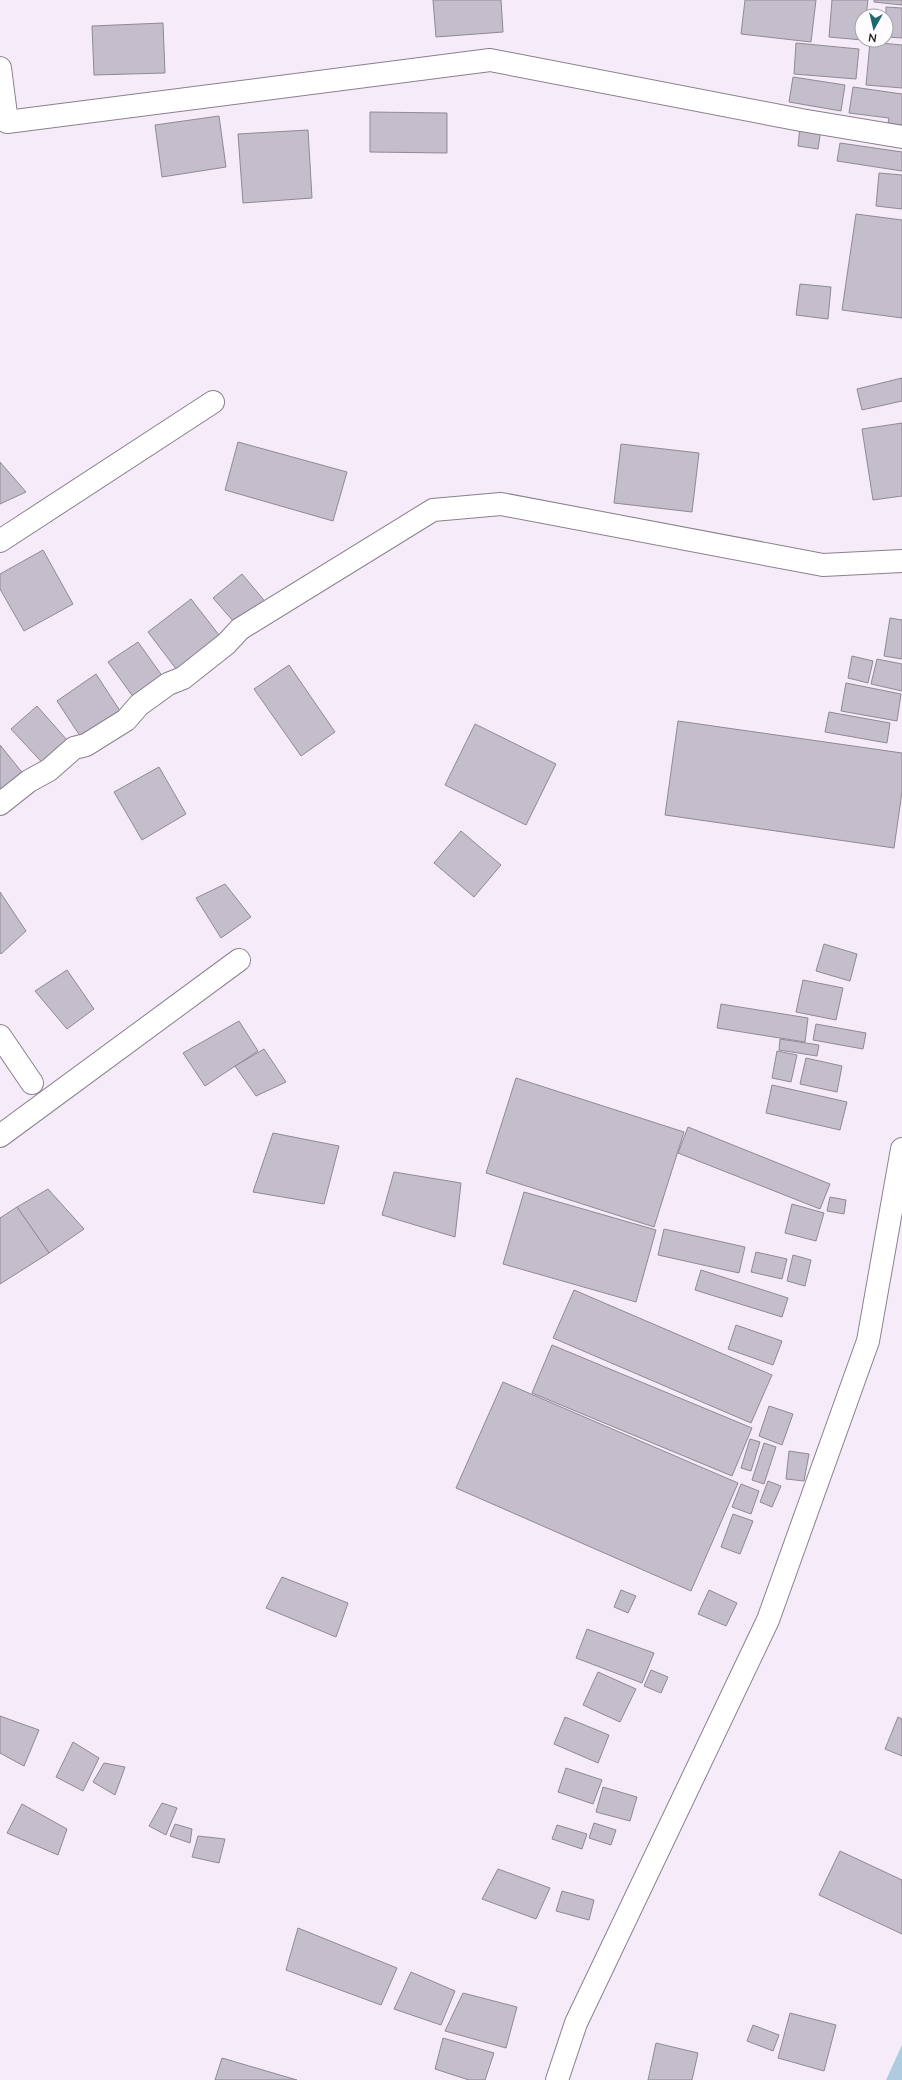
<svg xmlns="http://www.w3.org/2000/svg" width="902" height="2080" font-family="Lato,sans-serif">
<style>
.water{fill:#afcbdf}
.building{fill:#c4bdcb;stroke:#8f8996}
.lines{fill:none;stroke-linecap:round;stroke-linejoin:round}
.minor-casing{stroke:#8a808d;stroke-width:24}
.tertiary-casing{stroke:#8a808d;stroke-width:24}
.minor{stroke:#fff;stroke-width:22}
.tertiary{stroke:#fff;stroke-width:22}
</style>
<rect width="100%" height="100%" fill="#f6ecf9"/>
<polygon class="water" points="902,2045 902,2080 886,2080"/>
<g class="building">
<polygon points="433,0 501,0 503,32 436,37"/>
<polygon points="745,0 816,0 811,42 741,34"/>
<polygon points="832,0 868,0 866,16 862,16 862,40 829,37"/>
<polygon points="874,0 902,0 902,5 874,2"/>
<polygon points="886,7 902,8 902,38 886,37"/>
<polygon points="163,23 165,73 94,75 92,26"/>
<polygon points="870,42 902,45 902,88 866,85"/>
<polygon points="796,43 859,49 856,79 794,74"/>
<polygon points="793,77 845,85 841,111 789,102"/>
<polygon points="853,87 902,94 902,125 888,123 889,118 849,113"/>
<polygon points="370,112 447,113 447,153 370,152"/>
<polygon points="219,116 226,167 162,177 155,125"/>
<polygon points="800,126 821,129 818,149 798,146"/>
<polygon points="308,130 312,198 243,203 238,134"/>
<polygon points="840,143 902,152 902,171 837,161"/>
<polygon points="879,173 902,175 902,209 876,206"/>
<polygon points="856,214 902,220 902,318 842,310"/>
<polygon points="800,284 831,287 828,319 796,315"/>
<polygon points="902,378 902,401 862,410 857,389"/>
<polygon points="902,423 902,496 873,500 862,429"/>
<polygon points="238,442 347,472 333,521 225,490"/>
<polygon points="621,444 699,453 692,512 614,503"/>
<polygon points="0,462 26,492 0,504"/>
<polygon points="43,550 73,604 24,631 0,589 0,574"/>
<polygon points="242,574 268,605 240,629 213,598"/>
<polygon points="191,599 226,644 183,678 148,632"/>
<polygon points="890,618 902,620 902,659 884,656"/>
<polygon points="138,642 168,684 139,705 108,662"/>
<polygon points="852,656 873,661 868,683 848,678"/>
<polygon points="877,659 902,664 902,691 871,684"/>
<polygon points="289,665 335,732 301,756 254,689"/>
<polygon points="96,674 126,720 86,745 57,701"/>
<polygon points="846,683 901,694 897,721 841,711"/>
<polygon points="37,706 74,748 49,770 11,729"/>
<polygon points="829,712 890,723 887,743 825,732"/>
<polygon points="678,721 902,753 902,792 894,848 665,815"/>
<polygon points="475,724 556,764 526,825 445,785"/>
<polygon points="0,745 29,781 0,804"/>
<polygon points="159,767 186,814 142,840 114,792"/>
<polygon points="461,831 501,865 474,897 434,863"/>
<polygon points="225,884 251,917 221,938 196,898"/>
<polygon points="0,892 26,931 1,954 0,952"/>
<polygon points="824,944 857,954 850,981 816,971"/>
<polygon points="67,970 94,1009 67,1029 35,991"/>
<polygon points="803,980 843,988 836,1020 796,1012"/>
<polygon points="721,1004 808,1018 805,1042 717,1028"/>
<polygon points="239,1021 258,1051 205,1086 183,1053"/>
<polygon points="816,1024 866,1033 863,1049 813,1040"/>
<polygon points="780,1039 819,1045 817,1056 779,1050"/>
<polygon points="264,1049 286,1082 256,1096 235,1066"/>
<polygon points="777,1051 797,1055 791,1082 772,1078"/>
<polygon points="806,1058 842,1066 837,1092 800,1084"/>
<polygon points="516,1078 684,1132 654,1227 486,1173"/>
<polygon points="772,1085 847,1102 840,1130 766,1113"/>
<polygon points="688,1127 830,1184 820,1209 678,1153"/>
<polygon points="273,1133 339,1146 324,1204 253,1192"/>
<polygon points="394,1172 461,1183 455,1237 382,1215"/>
<polygon points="48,1189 84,1229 49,1253 17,1207"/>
<polygon points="524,1192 656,1230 636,1302 503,1264"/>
<polygon points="830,1197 846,1200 844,1214 827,1211"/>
<polygon points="792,1204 824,1213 816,1241 785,1233"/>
<polygon points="17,1207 49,1253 0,1284 0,1218"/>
<polygon points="664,1229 745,1247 739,1273 658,1255"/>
<polygon points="756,1252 787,1259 782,1279 751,1272"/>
<polygon points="793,1255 811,1260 805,1286 787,1281"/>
<polygon points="701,1270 788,1298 782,1317 695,1290"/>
<polygon points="574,1290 772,1375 751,1423 553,1338"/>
<polygon points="736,1325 782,1341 773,1365 728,1349"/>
<polygon points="552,1345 752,1428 732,1476 532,1393"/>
<polygon points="503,1382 738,1483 691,1591 456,1488"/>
<polygon points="769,1406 793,1414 782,1445 759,1436"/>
<polygon points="750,1439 760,1442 751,1471 741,1468"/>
<polygon points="764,1443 776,1447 764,1484 752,1480"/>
<polygon points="789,1451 809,1454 804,1481 786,1479"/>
<polygon points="768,1481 781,1486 772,1507 760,1502"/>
<polygon points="741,1484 759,1491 751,1514 732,1507"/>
<polygon points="733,1514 753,1521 740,1554 721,1547"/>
<polygon points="282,1577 348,1603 336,1637 266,1608"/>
<polygon points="621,1590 636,1596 628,1613 614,1607"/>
<polygon points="709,1590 737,1603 726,1626 698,1614"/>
<polygon points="587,1629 654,1653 642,1683 576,1658"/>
<polygon points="651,1670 668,1677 661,1693 644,1686"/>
<polygon points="598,1672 636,1689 620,1722 583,1705"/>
<polygon points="0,1716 39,1730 24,1766 0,1753"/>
<polygon points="565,1717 609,1735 598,1763 554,1744"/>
<polygon points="898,1717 902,1719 902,1756 885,1749"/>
<polygon points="73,1742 99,1758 83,1791 56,1777"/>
<polygon points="104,1763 125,1767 115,1795 93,1782"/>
<polygon points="566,1768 602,1780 593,1804 558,1792"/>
<polygon points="603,1787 637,1797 630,1821 596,1812"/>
<polygon points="162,1803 177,1808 166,1835 149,1826"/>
<polygon points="22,1804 67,1829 58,1855 7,1833"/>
<polygon points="594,1823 616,1830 611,1845 589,1838"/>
<polygon points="175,1824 192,1829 190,1843 170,1836"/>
<polygon points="557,1825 587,1834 582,1849 552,1839"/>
<polygon points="198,1836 225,1839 219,1863 192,1857"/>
<polygon points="840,1851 902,1880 902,1934 819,1895"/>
<polygon points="498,1869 550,1888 536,1919 482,1899"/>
<polygon points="562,1891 594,1900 589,1920 556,1911"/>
<polygon points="298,1928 397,1968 381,2005 286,1970"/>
<polygon points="411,1972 455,1991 441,2025 394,2009"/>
<polygon points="463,1993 517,2007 506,2048 445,2031"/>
<polygon points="790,2013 836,2025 824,2071 778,2058"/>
<polygon points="753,2025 779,2035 773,2051 747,2041"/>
<polygon points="443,2038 494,2053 485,2080 469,2080 435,2069"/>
<polygon points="656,2043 698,2053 692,2080 648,2080"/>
<polygon points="222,2058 297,2080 215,2080"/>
</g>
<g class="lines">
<defs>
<g id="minor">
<polyline points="0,68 7,122 490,60 801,120 902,137"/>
<polyline points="0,541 213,402"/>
<polyline points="0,804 29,781 49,770 74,748 86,745 126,720 139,705 168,684 183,678 226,644 240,629 433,510 501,504 823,565 902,561"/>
<polyline points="0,1036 32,1083"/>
<polyline points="0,1136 239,960"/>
</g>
<polyline id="tertiary" points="557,2080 576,2023 768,1620 868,1341 902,1149"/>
</defs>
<use href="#minor" class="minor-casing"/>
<use href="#tertiary" class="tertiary-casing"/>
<use href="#minor" class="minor"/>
<use href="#tertiary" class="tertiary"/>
</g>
<g transform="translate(874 28) rotate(188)"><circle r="19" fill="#fefcff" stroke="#a5a2a6"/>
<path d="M0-3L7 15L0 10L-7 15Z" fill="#1d6970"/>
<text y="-6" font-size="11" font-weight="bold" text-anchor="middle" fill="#1f1c20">N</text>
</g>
</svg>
